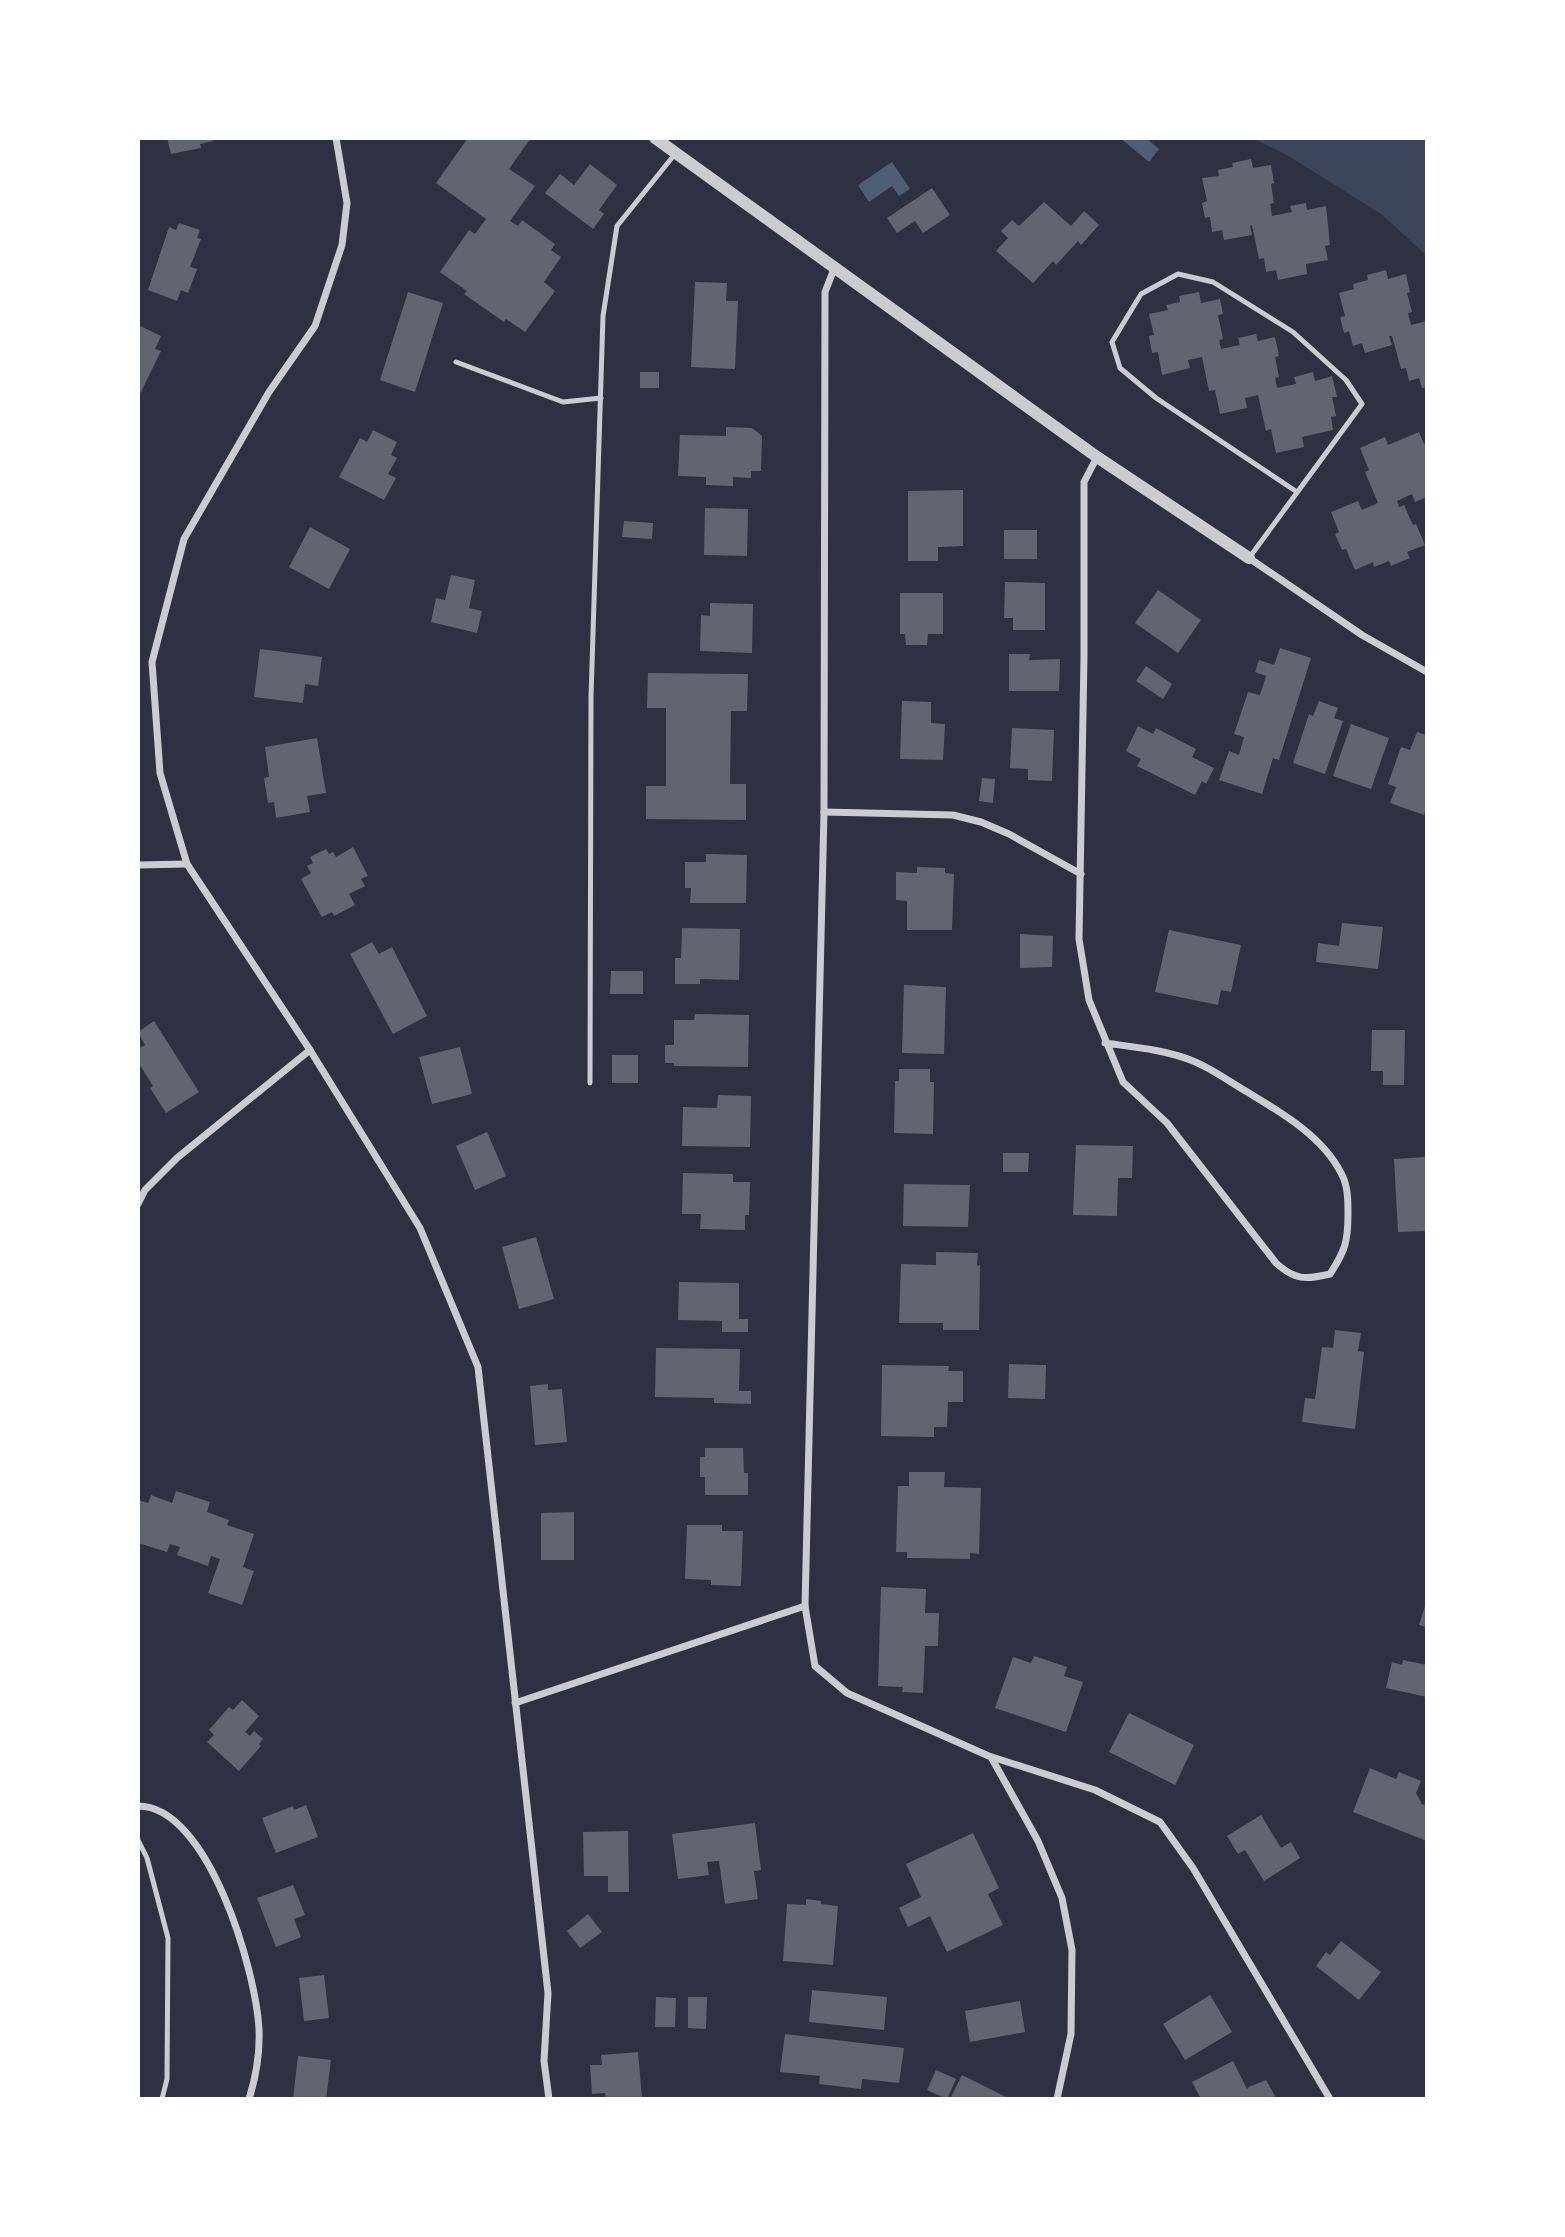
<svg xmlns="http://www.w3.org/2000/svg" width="1565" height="2237" font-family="Poppins,sans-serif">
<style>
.green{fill:#3c4559}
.water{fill:#4f5d75}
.building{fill:#626471}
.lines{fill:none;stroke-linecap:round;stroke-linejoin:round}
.service{stroke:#caccd0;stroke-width:5}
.minor{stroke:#caccd0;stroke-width:7}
.tertiary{stroke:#caccd0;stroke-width:12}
</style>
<rect width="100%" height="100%" fill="#2d3142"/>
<polygon class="green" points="1252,138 1427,138 1427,256 1381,214 1287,155"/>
<g class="water">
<polygon points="1120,138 1146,138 1159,149 1149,162"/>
<polygon points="892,162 910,189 899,196 892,186 869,202 858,185"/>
</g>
<g class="building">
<polygon points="167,138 213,138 213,141 200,144 201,148 171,154"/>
<polygon points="468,138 531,138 509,169 535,186 510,221 518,226 522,220 555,244 551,250 561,257 544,282 555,291 525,332 506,319 504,322 464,294 467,291 440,272 469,230 475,234 486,219 436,183"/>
<polygon points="1251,159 1253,168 1271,165 1274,183 1271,184 1274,203 1270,204 1272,216 1292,212 1290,206 1306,203 1307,210 1326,206 1330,245 1325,246 1328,260 1306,264 1307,274 1278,280 1276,270 1266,272 1264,258 1259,259 1252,225 1250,226 1252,235 1224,240 1222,230 1212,232 1210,217 1205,218 1202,203 1207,201 1202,178 1219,176 1218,170 1233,167 1232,163"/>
<polygon points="590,164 617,185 599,210 604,214 593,229 545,193 560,174 574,185"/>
<polygon points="932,188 950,215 923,233 915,221 897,233 887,218"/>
<polygon points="1044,202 1071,226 1084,211 1099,225 1081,245 1078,241 1056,265 1053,261 1033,283 996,251 1008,238 1001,231 1012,220 1019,226"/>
<polygon points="179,223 200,230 197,238 201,239 190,267 197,269 188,293 181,290 177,301 148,290 169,227 176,230"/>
<polygon points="1386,270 1388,279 1406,274 1410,292 1407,293 1412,312 1408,313 1411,325 1427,321 1427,387 1422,388 1419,378 1409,381 1406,368 1401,369 1392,336 1389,336 1392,345 1365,353 1362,343 1353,346 1349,331 1344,333 1340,317 1345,316 1339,293 1354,289 1353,284 1368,280 1367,275"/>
<polygon points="695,282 727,283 726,301 738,301 735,369 691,367"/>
<polygon points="408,292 443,303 415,392 380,380"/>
<polygon points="1199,292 1201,303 1220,299 1223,314 1218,315 1223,339 1219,340 1221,349 1240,345 1238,338 1256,334 1258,341 1275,337 1279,356 1275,357 1279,377 1275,378 1277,388 1296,384 1294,377 1313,372 1315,381 1332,376 1337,397 1332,397 1336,416 1331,417 1333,430 1302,437 1304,447 1276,453 1271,429 1266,431 1258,395 1245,398 1247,408 1220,414 1215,390 1209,391 1202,357 1188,360 1190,368 1162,375 1158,352 1152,353 1149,336 1154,335 1149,314 1168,310 1166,305 1180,302 1179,296"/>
<polygon points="138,325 161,336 155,349 161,351 138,398"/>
<rect x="640" y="372" width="19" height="16"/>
<polygon points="726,427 752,428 762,436 761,471 751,471 751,478 733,477 733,486 706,485 706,477 678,476 680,435 726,436"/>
<polygon points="373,430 397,442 391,455 397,458 388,474 396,478 384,500 339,477 360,438 367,442"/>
<polygon points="1419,432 1424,444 1427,443 1427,497 1415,502 1412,494 1397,501 1399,507 1404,505 1413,525 1416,524 1425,545 1407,552 1410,558 1391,566 1389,561 1374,567 1373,562 1355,570 1346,549 1342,550 1335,534 1339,532 1331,512 1358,501 1362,510 1378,503 1365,472 1369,470 1360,448 1385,437 1388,445"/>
<polygon points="963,490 963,546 938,547 938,561 908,561 908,491"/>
<polygon points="705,508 748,509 747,556 704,555"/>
<polygon points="624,521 653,523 652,539 622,537"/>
<polygon points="310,527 350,549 329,589 289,567"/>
<rect x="1004" y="530" width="33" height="29"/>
<polygon points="451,575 475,580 469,608 482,611 477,633 431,622 436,598 445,600"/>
<polygon points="1005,582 1045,583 1045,630 1013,630 1013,618 1004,618"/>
<polygon points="1158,590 1201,620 1178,653 1135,623"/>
<polygon points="900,593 943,593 943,634 928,634 927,645 906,645 905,634 900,634"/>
<polygon points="710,603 753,604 752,653 700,651 701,615 710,616"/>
<polygon points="1280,648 1311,658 1279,760 1273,758 1262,794 1219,780 1229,751 1239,755 1244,737 1234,734 1248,692 1260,695 1266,676 1255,672 1259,660 1274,665"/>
<polygon points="260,649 322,657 318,686 305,684 303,703 254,697"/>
<polygon points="1009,654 1030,654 1029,660 1060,659 1059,691 1009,691"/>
<polygon points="1146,666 1172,684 1163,699 1136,681"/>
<polygon points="648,673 748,674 747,711 731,711 730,784 746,784 746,820 646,819 646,786 666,786 666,708 647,708"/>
<polygon points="902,701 931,702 931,723 945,724 943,760 900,759"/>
<polygon points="1319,701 1338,708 1334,718 1343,721 1325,774 1293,763 1309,714 1313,716"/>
<polygon points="1351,724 1389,738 1371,789 1333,776"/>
<polygon points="1138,726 1153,734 1156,728 1196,749 1192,757 1214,768 1206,784 1202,781 1195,795 1137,766 1141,759 1126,751"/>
<polygon points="1012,728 1054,730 1052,781 1028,780 1028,769 1010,768"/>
<polygon points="1417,732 1427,735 1427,806 1424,815 1390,803 1396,787 1388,784 1401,747 1410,750"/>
<polygon points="317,738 326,793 307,796 310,812 276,818 274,802 268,803 264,778 269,777 265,747"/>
<polygon points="982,778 995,779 993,803 979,801"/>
<polygon points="353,847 368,876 361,879 365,886 349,894 355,905 334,916 332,912 322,917 301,879 311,873 307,866 313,863 310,857 326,849 329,854 333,852 336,857"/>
<polygon points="706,854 747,855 746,903 690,903 691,888 685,888 685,862 706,862"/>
<polygon points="917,867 945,868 945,873 954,874 952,930 907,930 907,901 896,900 896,872 917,873"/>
<polygon points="1342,923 1383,927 1378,969 1316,962 1318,943 1339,946"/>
<polygon points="682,928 740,929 739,980 700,979 700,984 675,984 675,958 681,958"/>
<polygon points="1169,930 1241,945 1231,992 1221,990 1218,1005 1155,992"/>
<polygon points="1020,934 1053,936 1052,967 1020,968"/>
<polygon points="372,942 379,954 392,947 427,1016 393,1034 350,954"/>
<polygon points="611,971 643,971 643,994 610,994"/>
<polygon points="904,985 946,987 944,1054 902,1053"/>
<polygon points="695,1014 749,1015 748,1067 674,1066 674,1063 665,1063 665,1045 674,1045 674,1020 694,1020"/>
<polygon points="154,1021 199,1092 166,1113 150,1088 153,1086 138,1062 138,1049 145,1045 138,1032"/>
<polygon points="1372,1030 1405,1030 1404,1085 1383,1085 1383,1071 1371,1071"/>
<polygon points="460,1047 472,1094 432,1104 419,1057"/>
<rect x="612" y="1055" width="26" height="28"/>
<polygon points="899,1069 930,1069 930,1082 934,1082 933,1134 894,1133 895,1081 899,1081"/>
<polygon points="718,1095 751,1096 750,1147 682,1146 683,1107 717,1108"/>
<polygon points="487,1132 506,1176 475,1190 456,1146"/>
<polygon points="1076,1145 1133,1146 1132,1178 1118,1178 1117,1216 1073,1215"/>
<polygon points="1003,1153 1029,1153 1028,1172 1003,1172"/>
<polygon points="1427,1157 1427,1231 1398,1232 1394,1159"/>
<polygon points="683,1173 733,1174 733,1182 750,1182 749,1215 745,1215 745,1230 700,1229 701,1214 682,1214"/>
<polygon points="904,1184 970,1185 968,1227 903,1226"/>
<polygon points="536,1237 554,1299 519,1309 502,1247"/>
<polygon points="936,1252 978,1253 977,1266 980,1265 979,1330 943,1330 943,1323 899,1323 901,1264 936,1265"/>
<polygon points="679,1282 739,1283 739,1319 748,1319 748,1332 722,1332 722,1321 678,1320"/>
<polygon points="1335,1330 1361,1333 1358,1351 1364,1352 1355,1429 1302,1422 1305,1398 1315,1399 1322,1347 1333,1348"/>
<polygon points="656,1348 740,1349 739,1391 751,1391 751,1404 714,1403 714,1398 655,1397"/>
<polygon points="1009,1364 1046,1365 1045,1399 1008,1398"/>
<polygon points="882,1365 949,1366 948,1371 963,1371 963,1402 948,1402 947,1427 934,1427 934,1437 881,1436"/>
<polygon points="548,1384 548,1390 562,1389 567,1442 535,1445 530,1386"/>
<polygon points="705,1448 743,1448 744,1473 748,1473 748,1495 705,1495 705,1477 700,1477 700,1457 705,1457"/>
<polygon points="909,1472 945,1472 944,1487 981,1488 979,1554 970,1553 970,1559 907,1558 907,1552 896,1552 898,1486 909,1486"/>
<polygon points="176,1491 210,1502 207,1512 229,1520 227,1525 254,1534 243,1567 254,1571 242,1605 208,1593 220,1559 211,1556 208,1566 177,1555 180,1547 170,1544 167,1552 138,1543 138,1500 148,1503 151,1495 172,1503"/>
<polygon points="574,1512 574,1560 541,1560 541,1513"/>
<polygon points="687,1525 722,1525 722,1531 743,1531 741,1586 711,1585 711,1580 685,1579"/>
<polygon points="881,1587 926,1589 925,1613 939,1613 938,1646 925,1646 923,1693 902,1692 903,1687 878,1686"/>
<polygon points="1427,1600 1427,1627 1419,1625"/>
<polygon points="1034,1656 1067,1667 1064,1676 1083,1682 1066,1732 995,1708 1013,1657 1031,1663"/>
<polygon points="1403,1660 1427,1665 1427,1697 1386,1688 1392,1662 1402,1665"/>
<polygon points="242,1700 259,1716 245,1732 250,1736 254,1731 263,1739 259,1744 261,1746 239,1771 207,1742 214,1735 209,1730 229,1707 233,1710"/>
<polygon points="1129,1713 1194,1745 1175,1785 1109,1752"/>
<polygon points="1370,1768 1396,1779 1399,1772 1421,1781 1416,1793 1422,1804 1427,1806 1427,1841 1353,1812"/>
<polygon points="306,1805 318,1837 276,1853 262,1818 293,1806 294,1810"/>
<polygon points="1261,1815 1281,1848 1291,1842 1300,1858 1264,1881 1245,1850 1238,1854 1227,1836"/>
<polygon points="755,1823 761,1870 754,1871 758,1899 725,1904 719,1861 707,1862 709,1875 678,1879 672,1834"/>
<polygon points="628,1831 629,1892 608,1892 608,1876 584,1876 583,1832"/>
<polygon points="973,1833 999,1888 988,1894 1003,1925 947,1952 930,1916 908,1927 899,1908 921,1897 906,1864"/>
<polygon points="293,1885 305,1915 294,1919 301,1937 276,1947 257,1898"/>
<polygon points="806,1899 821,1901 821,1904 838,1906 833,1965 783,1961 787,1904 806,1905"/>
<polygon points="588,1914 602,1932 580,1948 567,1931"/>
<polygon points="1341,1941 1381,1972 1359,2000 1316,1966 1326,1952 1330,1955"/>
<polygon points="324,1975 329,2018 304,2021 299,1978"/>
<polygon points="812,1990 887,1997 884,2030 809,2022"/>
<polygon points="1210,1995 1232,2032 1185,2060 1163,2024"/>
<polygon points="656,1997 676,1998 675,2027 655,2027"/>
<polygon points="688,1997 707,1997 706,2029 688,2028"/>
<polygon points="1020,2001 1025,2032 970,2042 965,2011"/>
<polygon points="785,2034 904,2048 899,2083 862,2079 861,2089 819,2084 820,2076 780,2072"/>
<polygon points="638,2052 642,2098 606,2099 605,2093 592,2094 590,2065 602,2065 601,2055"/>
<polygon points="298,2056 331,2060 326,2099 293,2099"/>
<polygon points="1233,2061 1247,2089 1249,2087 1266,2080 1275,2096 1270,2099 1201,2099 1192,2082"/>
<polygon points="936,2070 956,2079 947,2099 927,2090"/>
<polygon points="962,2075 1010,2099 950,2099"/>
</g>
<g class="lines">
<g class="service">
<polyline points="456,362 563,402 601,398"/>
<polyline points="1249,558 1362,404 1346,380 1293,332 1213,282 1178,274 1141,294 1112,342 1120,368 1156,398 1297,492"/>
<polyline points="590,1083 591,697 603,316 617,226 675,154"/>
<polyline points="138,1840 147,1858 168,1938 167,2079 162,2099"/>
</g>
<g class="minor">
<polyline points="336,138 347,203 342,245 315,326 269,392 184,539 152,662 160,773 187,864 310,1050 420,1228 478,1367 548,1993 544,2061 549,2099"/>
<polyline points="834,269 825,292 824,812 805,1606 815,1666 847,1693 991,1757 1038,1841 1062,1898 1072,1950 1071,2034 1057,2099"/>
<path d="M1097,457L1084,482V657L1079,939L1089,1000L1123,1082L1167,1123L1276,1263C1295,1280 1305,1280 1330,1274C1345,1251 1348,1242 1348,1214C1348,1200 1348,1185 1341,1173C1323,1137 1282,1113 1249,1093C1231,1083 1213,1069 1193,1061C1166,1050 1134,1047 1105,1043"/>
<polyline points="1249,558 1362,635 1427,672"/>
<polyline points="824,812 953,815 981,822 1009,834 1081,874"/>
<polyline points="138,865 187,864"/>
<polyline points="138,1204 145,1190 177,1158 310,1050"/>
<polyline points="515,1703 805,1606"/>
<polyline points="992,1757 1095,1790 1160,1822 1193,1868 1330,2099"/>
<path d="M138,1806C209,1806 256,1972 259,2029C260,2053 256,2077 249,2099"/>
</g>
<polyline class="tertiary" points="655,138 1097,457 1249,558"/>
</g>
<rect width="1565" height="2237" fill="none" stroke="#ffffff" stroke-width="280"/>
</svg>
